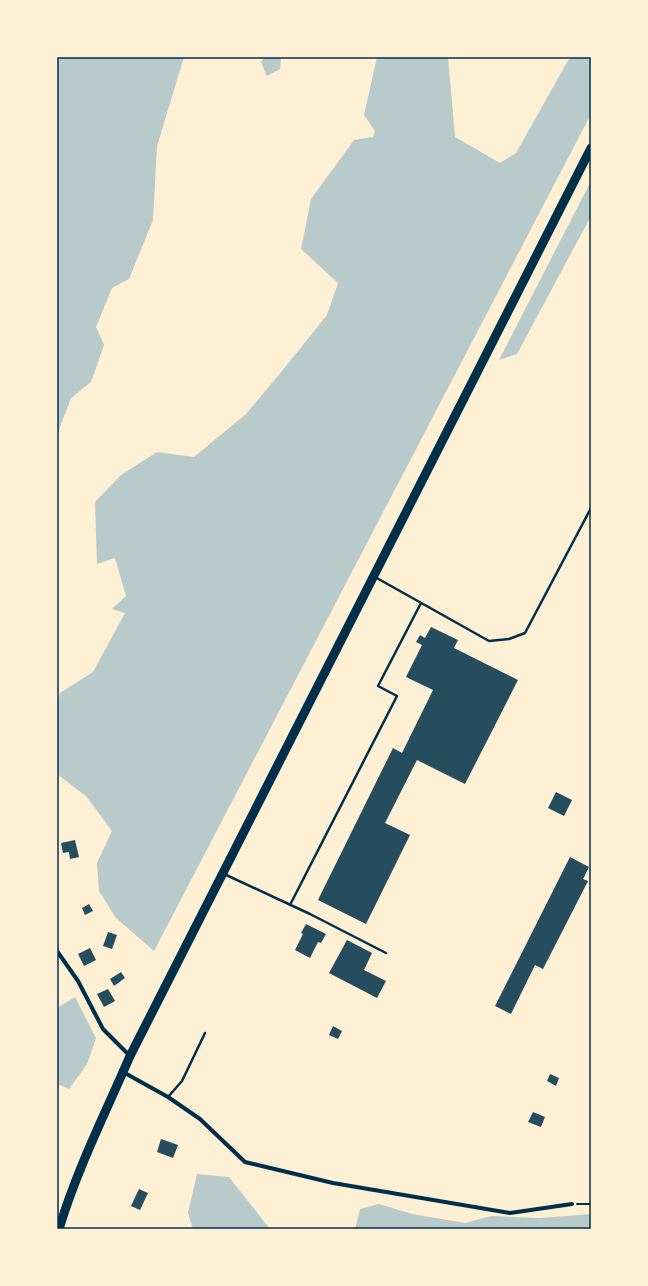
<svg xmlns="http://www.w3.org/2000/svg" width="648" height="1286" font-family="'Fira Sans',sans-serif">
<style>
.green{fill:#b9caca}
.building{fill:#264d5e}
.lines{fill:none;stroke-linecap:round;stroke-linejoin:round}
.path{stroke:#003049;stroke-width:2}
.service{stroke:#003049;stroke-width:2.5}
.minor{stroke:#003049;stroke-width:4}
.primary{stroke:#003049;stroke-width:9}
.neatline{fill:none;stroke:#003049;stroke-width:1.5}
</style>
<rect width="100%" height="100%" fill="#fdf0d5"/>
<g class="green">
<polygon points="57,57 184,57 157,146 153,220 129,279 112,288 96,327 104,345 91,382 71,398 57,435"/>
<polygon points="265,57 281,57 280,69 267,76 261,62"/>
<polygon points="377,57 448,57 455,137 500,163 516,153 570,57 591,57 591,114 154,951 116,918 99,891 97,863 112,831 86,796 57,774 57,702 60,693 93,672 125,613 112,609 126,596 115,558 97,564 95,502 121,475 157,452 194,457 246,414 282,371 327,315 338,283 301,249 311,199 354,140 373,137 375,131 364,115"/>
<polygon points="591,181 591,216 517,354 499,360"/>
<polygon points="75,997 96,1038 87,1064 69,1089 57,1084 57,1008"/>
<polygon points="197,1174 229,1177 270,1229 193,1229 188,1213"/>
<polygon points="379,1204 412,1214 465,1223 491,1216 540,1218 591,1214 591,1229 355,1229 360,1209"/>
</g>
<g class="building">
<polygon points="431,627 458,640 454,648 518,680 465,784 417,760 385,823 410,835 366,924 318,900 393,748 402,753 433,690 406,677 422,645 416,642 420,635 425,638"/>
<polygon points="556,792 572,800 564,816 548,808"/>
<polygon points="75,840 79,857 70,859 69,852 63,853 61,843"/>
<polygon points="570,857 589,867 583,879 588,881 543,969 535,965 511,1014 495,1006"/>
<polygon points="89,904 93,911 85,915 82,908"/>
<polygon points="306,924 326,934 321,943 318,942 310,958 295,950 303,934 301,933"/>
<polygon points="108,932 117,935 112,949 103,946"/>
<polygon points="347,940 372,953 364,970 386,981 377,998 329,973"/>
<polygon points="90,948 96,960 84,966 78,954"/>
<polygon points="121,972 125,978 114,986 110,979"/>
<polygon points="108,989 115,1001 104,1007 97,994"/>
<polygon points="333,1026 342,1031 338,1039 329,1035"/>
<polygon points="550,1074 559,1078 556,1086 547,1081"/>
<polygon points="533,1112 545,1117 541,1127 528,1122"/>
<polygon points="161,1139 178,1145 173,1158 157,1152"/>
<polygon points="139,1189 148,1193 140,1210 131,1206"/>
</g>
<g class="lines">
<polyline class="path" points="577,1204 591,1204"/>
<g class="service">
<polyline points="375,577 489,641 509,639 525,633 591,508"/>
<polyline points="224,874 310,914 386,953"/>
<polyline points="290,905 397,696 378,686 421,603"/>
<polyline points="168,1097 182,1081 205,1033"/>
</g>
<g class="minor">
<polyline points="57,951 78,981 103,1029 130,1056"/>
<polyline points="123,1072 168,1097 200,1119 245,1162 333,1183 510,1213 572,1204"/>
</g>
<path class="primary" d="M59,1229C77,1169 105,1114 130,1056L591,148"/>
</g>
<rect width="648" height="1286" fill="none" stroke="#fdf0d5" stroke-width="116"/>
<rect x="58" y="58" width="532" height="1170" class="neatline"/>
</svg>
